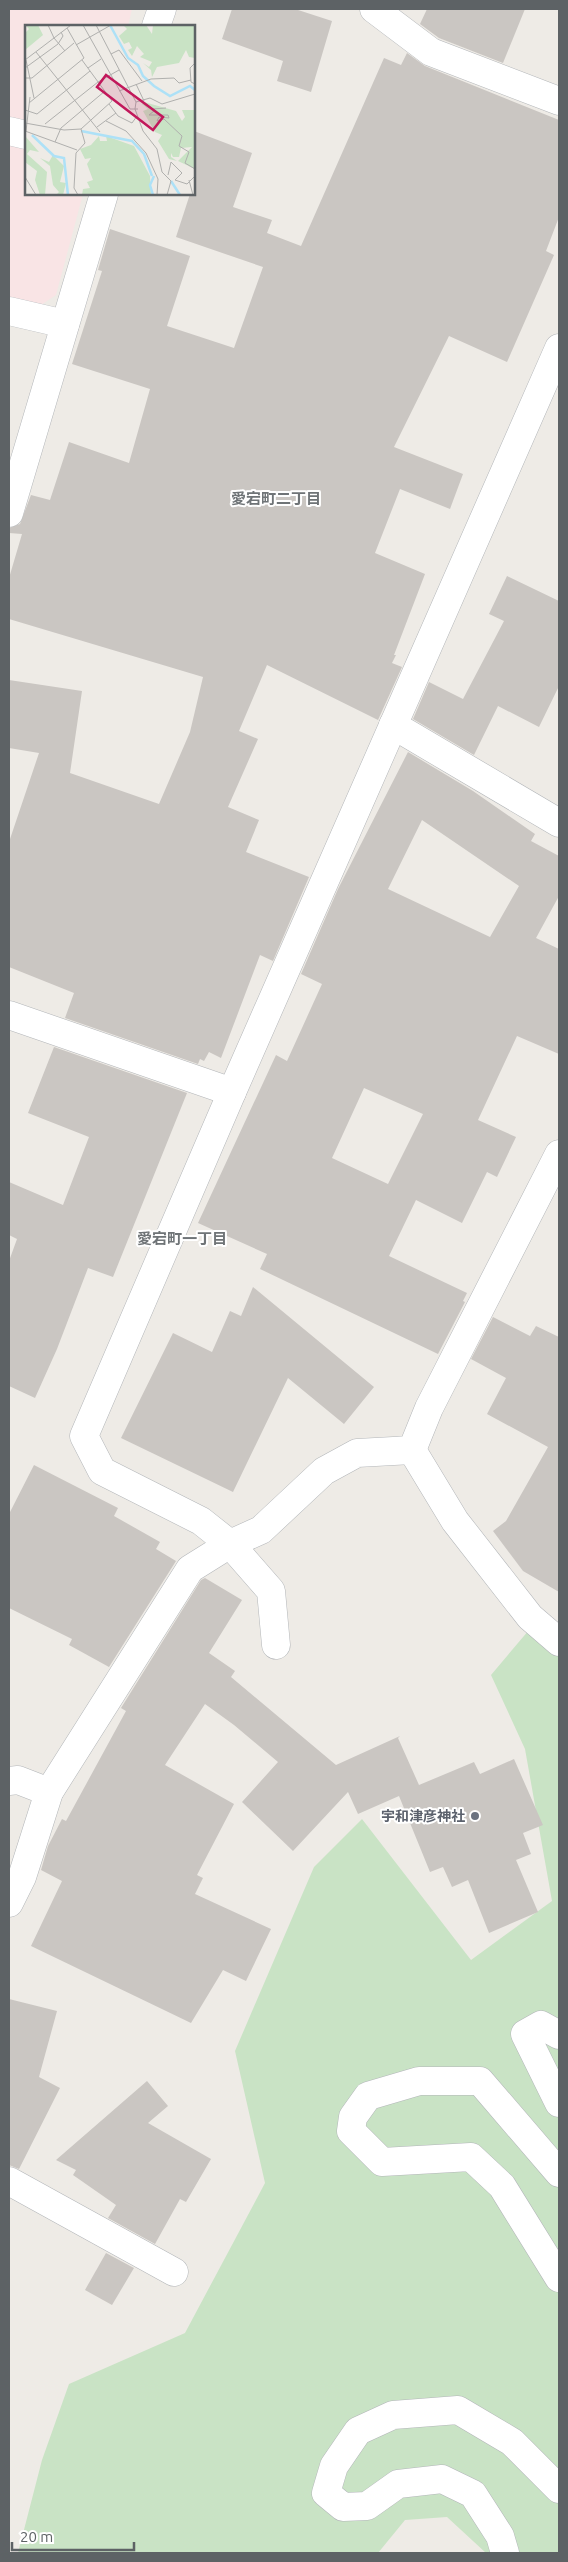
<svg xmlns="http://www.w3.org/2000/svg" width="568" height="2562" font-family="Ubuntu,'Noto Sans JP',sans-serif">
<style>
.medical{fill:#f9e4e5}
.green{fill:#c9e3c5}
.building{fill:#cac6c2;fill-rule:evenodd}
.lines{fill:none;stroke-linecap:round;stroke-linejoin:round}
.minor-casing{stroke:#b3b6b9;stroke-width:29}
.minor{stroke:#fff;stroke-width:28}
.worship-dot{fill:#6b7280;stroke:#fff;stroke-width:2}
.labels{text-anchor:middle;dominant-baseline:central;stroke-width:4;stroke-linejoin:round;paint-order:stroke}
.worship-label{font-size:14px;font-weight:bold;fill:#5b616d;stroke:#fff;text-anchor:end}
.neighbourhood-label{font-size:15px;font-weight:bold;fill:#6f7477;stroke:#fff}
.inset-river{fill:none;stroke:#ade1f7;stroke-width:2.5}
.inset-road{fill:none;stroke:#b0b0ae;stroke-width:1}
.view{fill:#c2185b;fill-opacity:0.15;stroke:#c2185b;stroke-width:2.5}
.inset-edge{fill:none;stroke:#5d6265;stroke-width:2.5}
</style>
<rect width="100%" height="100%" fill="#eeebe6"/>
<polygon class="medical" points="9,9 132,9 128,26 26,26 26,194 83,194 56,295 41,305 9,298"/>
<polygon class="green" points="529,1630 559,1654 559,2553 486,2553 447,2517 405,2520 378,2553 18,2553 42,2460 69,2384 185,2333 265,2183 235,2051 314,1867 362,1819 471,1960 552,1901 525,1749 491,1675"/>
<g class="building">
<polygon points="232,9 295,9 332,21 311,92 277,81 283,61 222,39"/>
<polygon points="427,9 525,9 503,63 439,38 420,24"/>
<polygon points="407,53 425,66 559,120 559,217 546,251 554,255 507,362 449,336 394,447 463,474 450,509 400,489 375,553 425,574 394,655 396,655 392,663 402,667 378,720 267,665 239,731 258,739 228,807 259,820 246,852 309,877 273,961 260,955 221,1058 209,1052 204,1061 200,1059 198,1064 65,1018 74,993 9,967 9,842 39,753 9,748 9,680 82,691 70,773 159,804 190,732 203,677 9,619 9,578 22,534 9,533 9,528 20,524 31,495 50,500 69,442 129,463 150,389 72,364 102,271 98,270 110,229 190,256 167,326 234,348 263,267 176,237 190,194 194,194 194,131 252,153 233,207 272,220 267,233 301,246 384,58 401,65"/>
<polygon points="507,576 559,601 559,686 539,727 498,706 474,755 413,719 429,682 463,699 504,621 489,614"/>
<path d="M408,752L473,791L535,834L531,841L559,856V896L536,938L559,949V1054L517,1036L478,1120L516,1137L497,1177L487,1172L462,1223L416,1200L389,1256L467,1293L463,1301L465,1302L438,1354L260,1269L267,1254L198,1223L276,1055L287,1061L322,984L301,974L338,889ZM422,820L519,886L490,937L388,889ZM364,1088L423,1114L388,1184L332,1158Z"/>
<polygon points="54,1047 187,1093 113,1277 88,1268 57,1349 35,1398 9,1386 9,1261 17,1239 9,1235 9,1182 63,1205 89,1137 28,1113"/>
<polygon points="253,1287 374,1387 344,1424 288,1378 233,1492 121,1438 173,1333 212,1352 230,1311 241,1316"/>
<polygon points="493,1317 530,1336 536,1326 559,1337 559,1592 523,1571 493,1531 506,1521 548,1447 487,1414 506,1378 471,1359"/>
<polygon points="34,1465 118,1508 114,1516 160,1542 156,1549 176,1561 109,1667 69,1645 72,1639 9,1608 9,1514"/>
<polygon points="205,1578 242,1600 209,1653 235,1671 231,1677 336,1765 400,1736 398,1738 419,1785 474,1762 480,1774 514,1759 543,1825 523,1833 531,1854 516,1860 538,1912 489,1933 468,1880 452,1887 443,1867 430,1872 399,1796 358,1814 348,1792 293,1851 242,1802 278,1762 234,1725 205,1704 165,1765 234,1804 197,1875 203,1878 195,1894 271,1929 246,1981 223,1970 191,2023 31,1946 62,1881 41,1870 48,1846 62,1819 66,1821 126,1711 121,1708 201,1580"/>
<polygon points="9,1999 57,2011 39,2077 60,2088 19,2169 9,2165"/>
<polygon points="147,2081 168,2106 148,2123 211,2159 186,2202 180,2199 155,2244 108,2218 116,2205 73,2175 76,2170 56,2160"/>
<polygon points="106,2253 134,2268 112,2305 85,2290"/>
</g>
<g class="lines">
<defs>
<g id="minor">
<polyline points="374,9 431,52 559,101"/>
<polyline points="156,26 162,9"/>
<polyline points="9,131 26,135"/>
<polyline points="9,311 65,324"/>
<polyline points="9,513 104,194"/>
<polyline points="393,725 559,823"/>
<polyline points="9,1015 232,1092"/>
<polyline points="412,1450 455,1521 530,1617 559,1642"/>
<polyline points="276,1645 271,1591 230,1544 201,1521 102,1471 84,1436 232,1092 559,348"/>
<polyline points="9,1781 18,1780 49,1792"/>
<polyline points="9,1903 22,1877 49,1792 190,1569 230,1544 261,1530 324,1471 357,1453 412,1450 429,1408 559,1154"/>
<polyline points="559,2035 541,2025 525,2034 559,2103"/>
<polyline points="559,2173 480,2081 419,2081 368,2096 353,2117 351,2131 382,2162 471,2157 502,2186 559,2278"/>
<polyline points="9,2181 174,2272"/>
<polyline points="505,2553 500,2536 473,2494 442,2479 398,2484 367,2506 343,2507 326,2493 334,2466 358,2431 393,2415 458,2410 512,2442 559,2489"/>
</g>
</defs>
<use href="#minor" class="minor-casing"/>
<use href="#minor" class="minor"/>
</g>
<circle class="worship-dot" cx="475" cy="1816" r="5"/>
<g class="labels">
<g class="worship-label">
<text x="465" y="1816">宇和津彦神社</text>
</g>
<g class="neighbourhood-label">
<text x="276" y="498">愛宕町二丁目</text>
<text x="182" y="1238">愛宕町一丁目</text>
</g>
</g>
<g transform="translate(25 25)">
<rect width="170" height="170" fill="#eeebe6"/>
<path d="M0,0H13L18,10L0,25V8L4,4ZM98,0H121L127,9L128,0H170V33L164,32L161,25L154,38L132,42L127,52L126,45L118,38L124,42L127,37L115,32L119,29L112,21L107,31L103,25L107,23L104,17L99,19L94,11L102,4ZM119,77L151,86L157,96L160,92L157,85H170V144L153,136L167,122L156,123L154,132H148L146,128V132L152,136L144,134L133,116L137,110L130,107L118,86L123,84L117,79ZM0,111L14,127L5,125L2,129L22,147L20,170H15L10,155L12,146L0,137ZM74,111L75,116H82L81,111L109,121L125,151L126,170H57L58,164L65,163L62,157L68,155L62,139L66,133L60,134L55,124L66,120ZM28,130L39,141L35,157L41,158L38,170H31L34,167L28,160L25,141L15,133L24,137Z" fill="#c9e3c5"/>
<path class="inset-river" d="M85,0L103,33L113,40L118,51L129,61L145,71L165,61L170,65M56,106L107,116L119,129L127,151M7,110L29,131L39,133L43,170M146,156L155,170M128,170L125,160L129,151"/>
<path class="inset-road" d="M58,0L105,84H113M71,0L111,77L110,84L118,106L132,124L137,147L146,156L142,170M51,20L86,0M40,26L29,13L46,0M11,27L75,107M86,29L94,25L117,56M0,35L29,13L23,0M1,35L9,73M170,38L165,43L166,57L170,59M0,43L33,19L38,11L36,7M63,43L76,34M0,53H7L49,18M111,59L119,76M94,66L126,54L149,53L154,58L166,55M111,77L125,73L137,79L170,69M4,78L59,33L42,3M84,79L93,91L107,98L112,91M141,83L127,84L129,86L124,90H143L144,93L134,92L132,96L139,94L157,111L154,121L164,127L160,138L170,144M0,85L12,89L65,46M81,96L101,106L121,128L133,154L132,170M0,98L39,105L56,104L87,76L57,35M20,99L73,57L94,45M72,102L91,88M0,106L52,125M1,106L5,72M30,117L36,103L80,66M143,150L146,137L157,148L150,155L162,159L170,151M0,152L11,170M164,155L168,170M53,170L49,163L51,128L60,118L56,104"/>
<path class="view" d="M81,50L138,92L128,105L72,62Z"/>
<rect width="170" height="170" class="inset-edge"/>
</g>
<rect width="568" height="2562" fill="none" stroke="#5d6265" stroke-width="20"/>
<path d="M12 2542v8h122v-8" fill="none" stroke="#5d6265" stroke-width="2.5"/>
<text x="20" y="2542" font-size="15" fill="#5d6265" stroke="#ffffff" stroke-width="4" paint-order="stroke">20 m</text>
</svg>
